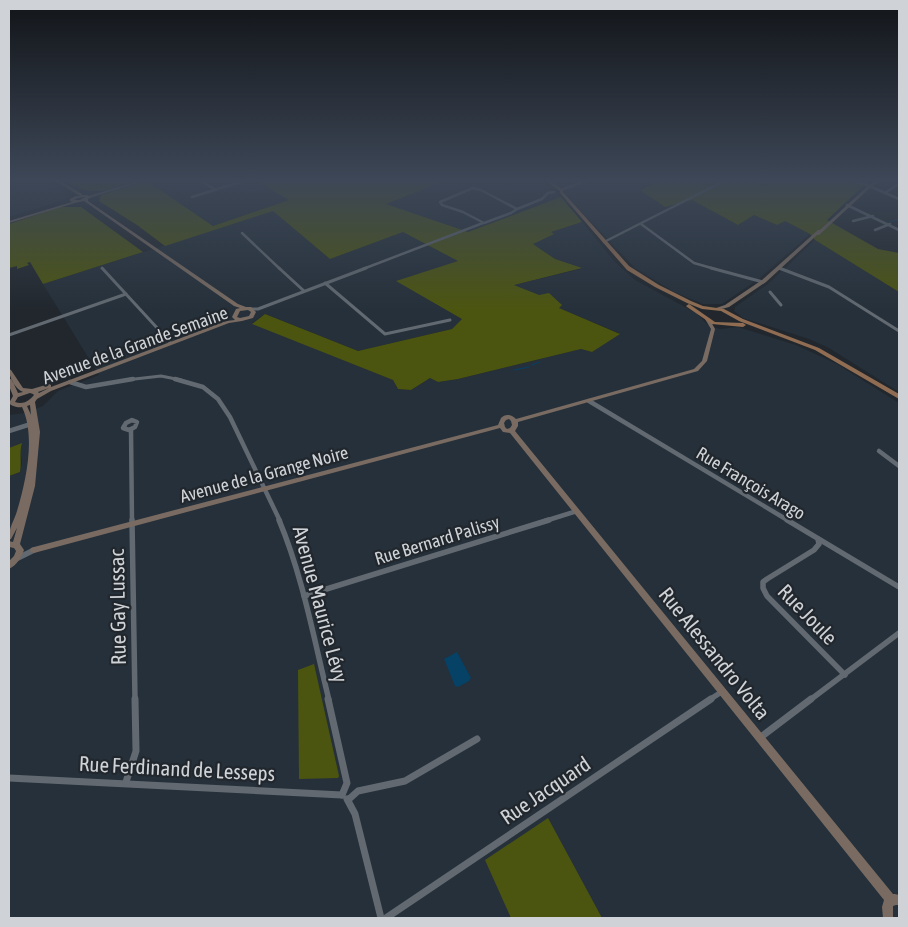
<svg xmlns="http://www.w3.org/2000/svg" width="908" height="927" font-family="'Asap Condensed',sans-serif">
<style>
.built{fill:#25303a}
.green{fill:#4c550f}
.water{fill:#064166}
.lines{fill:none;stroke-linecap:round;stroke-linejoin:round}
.stream{stroke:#064166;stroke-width:1}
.street-far4{stroke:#626970;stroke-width:2.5}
.street-far3{stroke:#626970;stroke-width:3}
.street-far2{stroke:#626970;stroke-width:4.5}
.street-far1{stroke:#626970;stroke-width:5.5}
.street{stroke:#626970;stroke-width:7}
.secondary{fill:#796b61;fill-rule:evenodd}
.primary{fill:#906d52;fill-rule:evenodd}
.labels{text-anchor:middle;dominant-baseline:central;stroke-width:4.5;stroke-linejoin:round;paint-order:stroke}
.street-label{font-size:18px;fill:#cfd3d7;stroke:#21272d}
.near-street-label{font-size:21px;fill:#cfd3d7;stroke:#21272d}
</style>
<rect width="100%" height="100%" fill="#21272d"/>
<g class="built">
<polygon points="9,181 45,181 68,197 63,200 9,217"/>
<polygon points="147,181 257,181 290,200 213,226"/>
<polygon points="444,181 543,181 553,193 561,197 468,232 385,204"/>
<polygon points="551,181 659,181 640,189 665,207 692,200 738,225 754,215 777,225 785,221 810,234 759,279 722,304 703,304 674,292 635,268 578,208 564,192 565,190 559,188"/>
<polygon points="273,211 330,259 403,232 459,261 463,319 452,329 358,351 265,314 252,323 393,380 398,389 411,390 430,378 438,382 458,379 581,349 592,352 619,333 558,308 561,305 514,285 581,269 555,259 533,244 551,232 582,222 615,262 635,280 696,313 708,325 720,329 738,327 796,345 837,364 899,403 899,918 9,918 9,476 20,472 22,462 20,451 22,444 9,448 9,415 25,413 43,406 58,391 99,375 43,284"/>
<polygon points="815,240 899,292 899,392 829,348 809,339 743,318 734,311 735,307 769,283"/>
</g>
<g class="green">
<path d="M66,181H137C107,189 94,199 66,181Z"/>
<polygon points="147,181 213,226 289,200 257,181 444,181 386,204 468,232 561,197 582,222 551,232 554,234 533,244 555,259 582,268 514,285 539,295 549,293 562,305 559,308 620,334 592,352 581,349 458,379 438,382 430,378 411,390 398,389 393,380 252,324 265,314 358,351 452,329 462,319 396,281 458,261 403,232 330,259 273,211 165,246 137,225 99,201 101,195"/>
<polygon points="659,181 847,181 864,185 827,220 878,249 899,253 899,292 815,240 810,234 785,221 777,225 754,215 738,225 692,200 665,207 640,190"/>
<polygon points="60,207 81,207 143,252 43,284 30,262 27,263 29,265 17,269 17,266 9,268 9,224"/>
<path d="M22,443C19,453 22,462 20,472L9,476V448Z"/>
<polygon points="314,664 339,776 338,778 299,779 298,670"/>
<polygon points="548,818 602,918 511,918 485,860"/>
</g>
<polygon class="water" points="457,652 471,678 469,681 458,687 455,686 444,659"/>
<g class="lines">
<g class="stream">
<polyline points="890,222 899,219"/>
<polyline points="532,365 540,362"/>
<polyline points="514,370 529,367"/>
</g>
<g class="street-far4">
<polyline points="201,181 216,190"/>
<polyline points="852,181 867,185 899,199"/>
<polygon points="473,188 481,190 517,209 511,213 484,223 463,212 442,205 440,202"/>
<polyline points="561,190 585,181"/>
<polyline points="885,193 897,185"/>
<polyline points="192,197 243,181"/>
<polyline points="847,205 899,230"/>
<polyline points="517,209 542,199 548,193 554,192"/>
<polyline points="853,221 873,216"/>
<polyline points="641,224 694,263 715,269"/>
<polyline points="875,230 890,224"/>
<polyline points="242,233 280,269"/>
<polyline points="604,242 724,181"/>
<polyline points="779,268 781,269"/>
<polyline points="363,269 483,223"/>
</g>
<g class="street-far3">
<polyline points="102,268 170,342"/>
<polyline points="279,268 304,291"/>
<polyline points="711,268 763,282"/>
<polyline points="779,268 829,287 899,331"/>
<polyline points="325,283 385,334 450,320"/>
<polyline points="770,292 781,305"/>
<polyline points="251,309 258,309 366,268"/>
<polyline points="9,335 126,294"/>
<polyline points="126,380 161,376 181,380"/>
</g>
<g class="street-far2">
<polyline points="175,379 203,387 218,399 230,417 280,521"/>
<polyline points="70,382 86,387 133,379"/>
<polyline points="589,401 789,521"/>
<polygon points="132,420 137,422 135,427 129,430 123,428 126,423"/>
<polyline points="131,429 132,521"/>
<polyline points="9,431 31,424"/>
<polyline points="879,451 899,466"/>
<polyline points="545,521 577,511"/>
</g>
<g class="street-far1">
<polyline points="132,520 135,700"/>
<path d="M279,520C303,577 314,640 329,700"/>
<polyline points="787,520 899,587"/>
<polyline points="818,539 819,544 814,550 767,579 763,582 763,588 767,596 845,675"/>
<polyline points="18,558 34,550"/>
<polyline points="304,596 549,520"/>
<polyline points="709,700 723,691"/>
<polyline points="810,700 899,633"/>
</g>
<g class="street">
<polyline points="328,699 347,783 342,795"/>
<polyline points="761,737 811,699"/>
<polyline points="9,778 342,795"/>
<polyline points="126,782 136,751 135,699"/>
<polyline points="347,799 355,814 381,918"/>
<polyline points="348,800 358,791 405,781 477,739"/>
<polyline points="386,918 711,699"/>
</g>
<g class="secondary">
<path d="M56,181H60L82,194V195H87L89,196L138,181H143L142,182L92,197L88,199V201L238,304L246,307H251L256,312L253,318L242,321L229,323L51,391L37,399L35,402L40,432L35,486L20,544L24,550C21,558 17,565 9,569V561L14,556L16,551L14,548L9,547V541L13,542L17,528L11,539L9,540C8,529 14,521 17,511C26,481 36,436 22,407C18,408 11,406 9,403L13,396L9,386V378L12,380L18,393L23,392C15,389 9,377 9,369L11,370L23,388L32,389L49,384L51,385V387L226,321L235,320L232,317L236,309L240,308L234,306L84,201L75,203L9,223V221L72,202L70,201V199L76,196H80ZM85,197L80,200H74L78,198ZM248,310L251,312L249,316L240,318L237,317L240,311ZM49,388L39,393L38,392ZM30,393L33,394L34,395C29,401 23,405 15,402L18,397ZM30,405L31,415L27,406Z"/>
<polygon points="877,181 881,181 872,186 819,235 817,235 766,282 729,307 718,310 716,310 716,308 725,305 762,280 818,230 820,230 870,184"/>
<path d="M705,318H709L715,329L707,361L698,371L518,422V426L515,431L893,894H895L899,895V905H896L893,906V918H883L882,907L884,900L510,433L503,432L500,428L34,553L31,552L30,550L31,548L34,547L498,425L501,418C505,414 511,414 516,419L694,369L702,361L711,329L705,319ZM509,419L511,421L512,425L510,428L507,429L505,427L504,423L506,420Z"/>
</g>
<g class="primary">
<polygon points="546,181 550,181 563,190 563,192 629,266 659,285 691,301 703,306 724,309 743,319 819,348 899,394 899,399 815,350 739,321 721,311 702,309 687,303 655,287 627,270 560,193 560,191"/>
<polygon points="689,304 715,322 743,323 746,325 743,327 712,324 687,307 686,306"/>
</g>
</g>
<linearGradient id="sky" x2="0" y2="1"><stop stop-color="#121519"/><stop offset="0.58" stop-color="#3d4757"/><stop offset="1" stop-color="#3d4757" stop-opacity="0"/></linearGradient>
<rect width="908" height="311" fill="url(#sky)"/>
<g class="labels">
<g class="street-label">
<text transform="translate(135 345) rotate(-20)">Avenue de la Grande Semaine</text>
<text transform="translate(264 474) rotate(-15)">Avenue de la Grange Noire</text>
<text transform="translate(751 483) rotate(31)">Rue François Arago</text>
<text transform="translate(437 540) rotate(-17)">Rue Bernard Palissy</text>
</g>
<g class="near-street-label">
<text transform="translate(321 604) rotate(75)">Avenue Maurice Lévy</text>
<text transform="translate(117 607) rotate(-91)">Rue Gay Lussac</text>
<text transform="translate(808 614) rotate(46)">Rue Joule</text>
<text transform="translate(715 653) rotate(51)">Rue Alessandro Volta</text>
<text transform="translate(177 768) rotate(3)">Rue Ferdinand de Lesseps</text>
<text transform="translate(545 790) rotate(-34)">Rue Jacquard</text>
</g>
</g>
<rect width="908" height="927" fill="none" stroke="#cfd3d7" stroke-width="20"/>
</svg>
